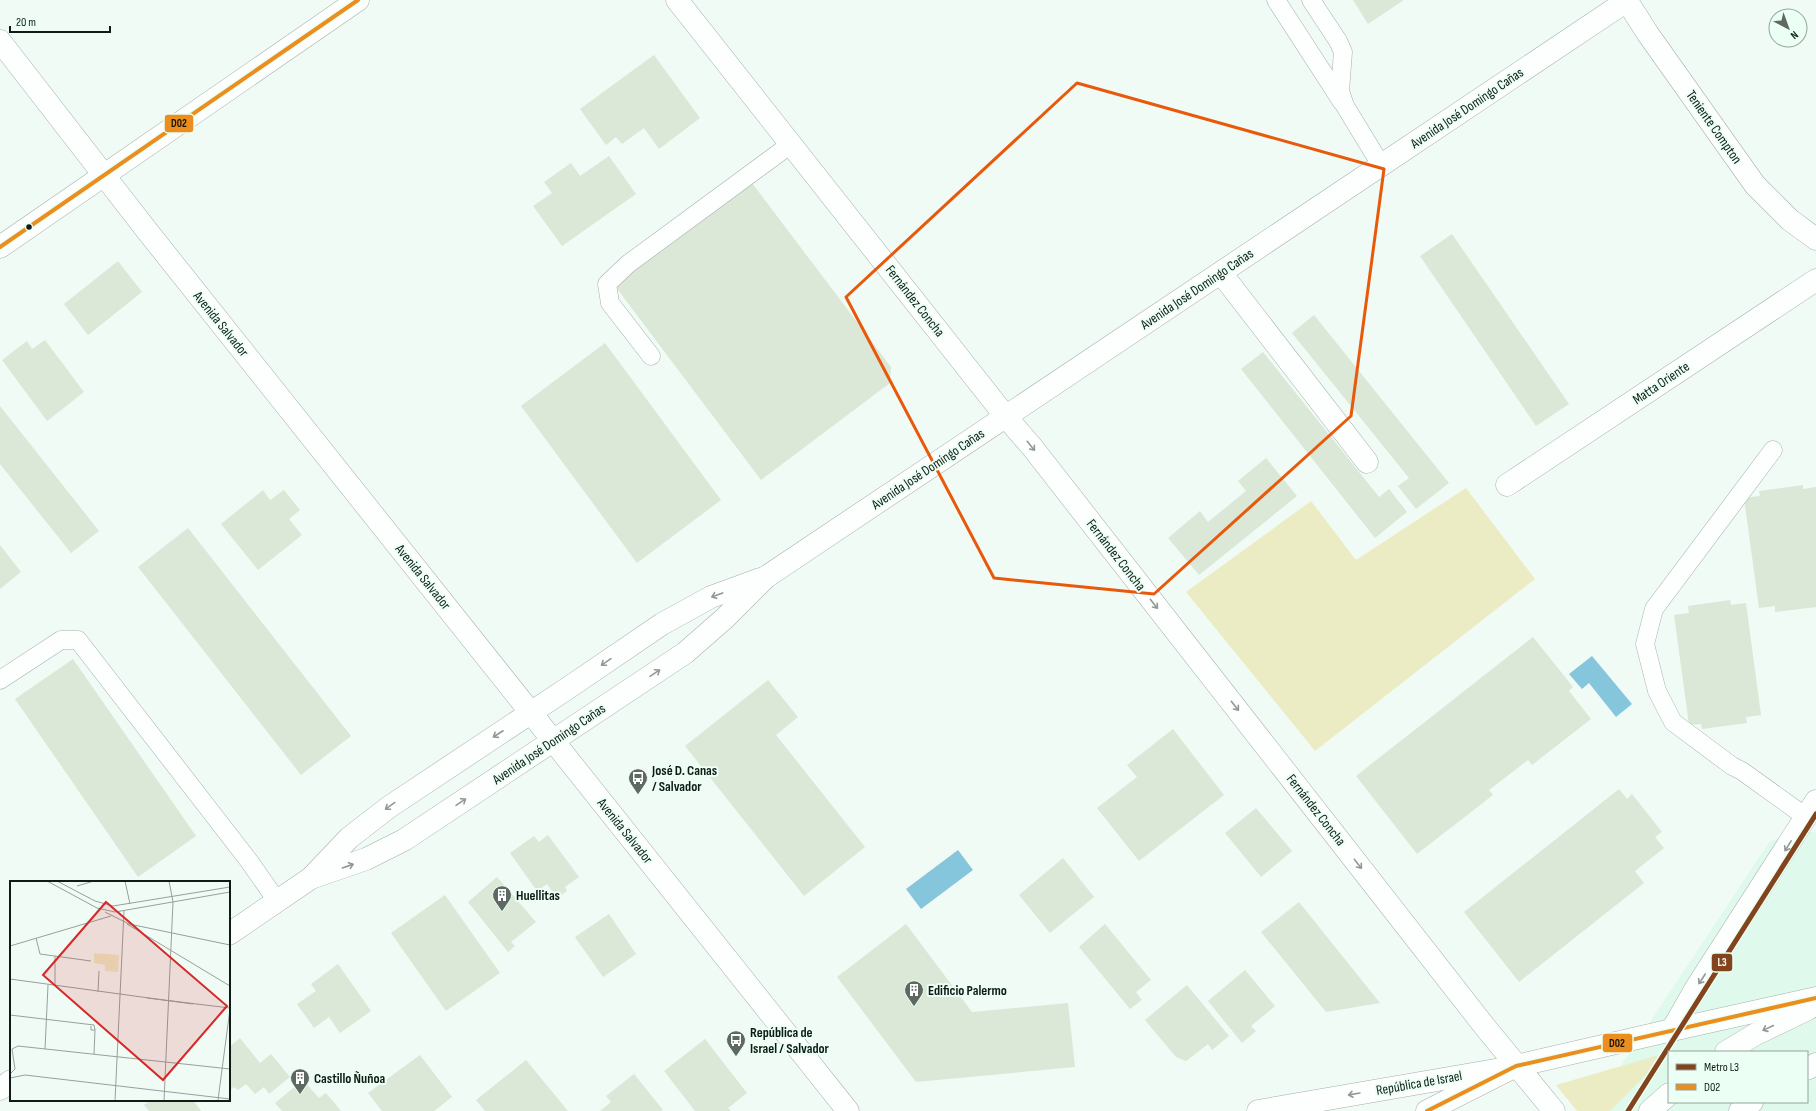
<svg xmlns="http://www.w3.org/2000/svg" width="1816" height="1111" font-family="'Sofia Sans Condensed',sans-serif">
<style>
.built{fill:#dffaec;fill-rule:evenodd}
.green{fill:#ececc4}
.water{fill:#85c6dd}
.building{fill:#dbe7d7}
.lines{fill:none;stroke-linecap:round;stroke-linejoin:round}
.service-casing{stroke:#a5b0aa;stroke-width:19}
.minor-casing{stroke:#a5b0aa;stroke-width:23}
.tertiary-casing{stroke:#a5b0aa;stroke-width:23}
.secondary-casing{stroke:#a5b0aa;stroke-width:23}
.primary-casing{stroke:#a5b0aa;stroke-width:23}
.service{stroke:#fdfefe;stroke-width:18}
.minor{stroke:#fdfefe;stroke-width:22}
.tertiary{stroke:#fdfefe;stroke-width:22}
.secondary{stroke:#fdfefe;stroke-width:22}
.primary{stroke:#fdfefe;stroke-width:22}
.bus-1-casing{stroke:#ecfff5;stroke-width:7}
.bus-1{stroke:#eb8e1d;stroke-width:4}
.metro-1-casing{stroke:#ecfff5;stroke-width:8}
.metro-1{stroke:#83441d;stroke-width:5}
.oneway{stroke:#929895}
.marked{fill:none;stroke:#e8590c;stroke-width:3;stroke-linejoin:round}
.bus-dot{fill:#0f1b15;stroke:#ecfff5;stroke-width:1.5}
.labels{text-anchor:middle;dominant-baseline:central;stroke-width:4;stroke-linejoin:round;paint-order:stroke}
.street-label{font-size:14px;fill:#0f1b15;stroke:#ecfff5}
.poi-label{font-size:14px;font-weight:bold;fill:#0f1b15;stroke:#ecfff5;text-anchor:start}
.inset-road{fill:none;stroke:#96a19b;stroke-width:1}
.view{fill:#d62828;fill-opacity:0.15;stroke:#d62828;stroke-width:2}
.inset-edge{fill:none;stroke:#0f1b15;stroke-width:2}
.line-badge{stroke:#ecfff5;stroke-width:1.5}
.badge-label{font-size:11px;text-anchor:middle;font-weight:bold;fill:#fff}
.pale-badge-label{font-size:11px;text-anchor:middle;font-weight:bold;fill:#111}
</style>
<rect width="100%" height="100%" fill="#f0fbf5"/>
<path class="built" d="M1816,831V1111H1591L1770,841ZM1669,1052H1807V1102H1669Z"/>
<g class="green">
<polygon points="1466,488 1535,579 1315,751 1186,592 1311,501 1356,560"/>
<polygon points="1669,1052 1610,1111 1577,1111 1556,1085"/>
</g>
<g class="water">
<polygon points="1592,656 1632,704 1616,717 1589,683 1582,689 1569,674"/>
<polygon points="958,850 973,870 921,909 906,889"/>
</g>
<g class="building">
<polygon points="1353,0 1404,0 1368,24"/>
<polygon points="654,55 700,118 659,149 644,128 622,144 616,137 606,145 580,109"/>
<polygon points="609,156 636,194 562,246 533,206 552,193 544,182 571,163 580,176"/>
<polygon points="749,179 891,367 890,383 761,480 612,282"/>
<polygon points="1452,234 1569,404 1536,426 1420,256"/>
<polygon points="118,261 142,292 88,335 64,304"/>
<polygon points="1314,315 1449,483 1416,509 1398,486 1409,478 1292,333"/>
<polygon points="45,340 84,392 47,421 2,360 27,341 32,349"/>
<polygon points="605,343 721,500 637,563 521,406"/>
<polygon points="1263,352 1379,497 1389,489 1407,512 1375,538 1241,369"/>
<polygon points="0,406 99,531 71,553 0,464"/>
<polygon points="1266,458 1297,496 1199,575 1168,538 1200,511 1208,522 1246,491 1238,481"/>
<polygon points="1803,485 1803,489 1816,487 1816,607 1775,612 1775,606 1759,608 1744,498 1760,496 1759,491"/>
<polygon points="263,490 270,500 284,490 300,510 289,519 302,535 258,570 221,524"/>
<polygon points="188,528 351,736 301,775 138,567"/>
<polygon points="0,545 21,572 0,589"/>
<polygon points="1730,600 1731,605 1746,603 1761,715 1746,717 1747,723 1702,729 1701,724 1689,725 1674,615 1689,613 1688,606"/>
<polygon points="1533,637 1573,687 1569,691 1591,719 1532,765 1528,760 1489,790 1493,795 1417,854 1356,776"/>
<polygon points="73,659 196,836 138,877 15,699"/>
<polygon points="768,680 798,717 776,735 865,847 804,896 685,746"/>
<polygon points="1173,729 1224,795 1139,861 1097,808 1137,777 1127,765"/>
<polygon points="1619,789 1627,799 1632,794 1662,832 1655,837 1664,848 1635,871 1644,883 1519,982 1464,912"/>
<polygon points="1256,808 1292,851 1261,877 1225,833"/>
<polygon points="548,835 579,877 565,887 567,891 557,898 547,884 537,891 510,853 534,836 539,842"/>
<polygon points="1063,858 1094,897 1050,933 1019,895"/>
<polygon points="497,877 536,922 511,942 515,946 508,952 468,902"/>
<polygon points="445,895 500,973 446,1011 391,933"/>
<polygon points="1299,902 1380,1003 1326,1012 1261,932"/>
<polygon points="609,914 636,954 603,977 575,937"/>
<polygon points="906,924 972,1012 1068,1003 1075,1067 916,1082 837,977"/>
<polygon points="1105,924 1151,980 1136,992 1142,1000 1130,1009 1079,947"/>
<polygon points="338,964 371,1011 340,1033 329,1017 314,1028 297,1004 316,991 311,984"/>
<polygon points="1245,970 1275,1006 1251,1026 1256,1031 1242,1043 1208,1001"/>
<polygon points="1187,985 1229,1036 1212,1050 1208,1044 1186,1061 1176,1057 1145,1020"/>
<polygon points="240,1038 260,1063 271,1054 290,1077 269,1094 264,1087 255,1094 246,1084 238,1090 234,1087 229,1091 229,1047"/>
<polygon points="705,1039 747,1093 728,1108 731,1111 695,1111 664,1071"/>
<polygon points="420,1055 452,1097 434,1111 382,1111 368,1093"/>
<polygon points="526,1060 568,1111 485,1111 476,1100"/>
<polygon points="634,1074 663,1110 661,1111 600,1111 611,1102 606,1096"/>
<polygon points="303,1080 319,1098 326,1093 341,1111 282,1111 275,1103"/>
<polygon points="151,1100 193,1100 201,1111 149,1111 144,1105"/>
</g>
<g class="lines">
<defs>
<g id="service">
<polyline points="1276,0 1342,102"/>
<polyline points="1311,0 1338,41 1343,52 1340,91 1345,106 1381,165"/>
<polyline points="651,356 610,303 607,284 628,264 791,144"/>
<polyline points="1773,450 1654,609 1645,644 1657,691 1673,722 1732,766 1742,771 1806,817"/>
<polyline points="0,680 61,640 78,640 249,861 277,901"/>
</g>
<g id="minor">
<polyline points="677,0 1006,417 1032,447 1485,1027 1554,1111"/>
<polyline points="1627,1 1648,34 1755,185 1790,220 1816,239"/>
<polyline points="1221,273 1367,462"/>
<polyline points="1507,485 1816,280"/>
<polyline points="1258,1111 1507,1068"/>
</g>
<g id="tertiary">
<polyline points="311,878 366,859 404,840 685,653 725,618 766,577 1628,0"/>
<polyline points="229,934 311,878 349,838 389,807 568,688 662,624 711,597 760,579"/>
<polyline points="1672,1030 1696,988 1816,801"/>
<polyline points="0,1089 11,1081"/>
</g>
<g id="secondary">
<polyline points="0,41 148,232 848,1111"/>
<polyline points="0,247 358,0"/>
<polyline points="1427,1111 1516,1066 1672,1030"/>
</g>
<g id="primary">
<polyline points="1672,1030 1816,998"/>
<polyline points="1726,1052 1756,1034 1808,1009"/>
<polyline points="1807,1069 1816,1064"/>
<polyline points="1650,1111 1669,1094"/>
<polyline points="1740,1111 1752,1102"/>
</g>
</defs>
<use href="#service" class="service-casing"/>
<use href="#minor" class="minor-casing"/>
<use href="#tertiary" class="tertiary-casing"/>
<use href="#secondary" class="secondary-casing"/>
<use href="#primary" class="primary-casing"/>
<use href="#service" class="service"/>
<use href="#minor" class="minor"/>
<use href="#tertiary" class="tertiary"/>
<use href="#secondary" class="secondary"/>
<use href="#primary" class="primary"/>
<defs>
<g id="bus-1">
<polyline points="0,247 358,0"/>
<polyline points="1427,1111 1516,1066 1816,998"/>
</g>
</defs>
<use href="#bus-1" class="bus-1-casing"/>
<use href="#bus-1" class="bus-1"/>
<defs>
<polyline id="metro-1" points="1628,1111 1816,814"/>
</defs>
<use href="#metro-1" class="metro-1-casing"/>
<use href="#metro-1" class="metro-1"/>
</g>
<defs><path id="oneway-shaft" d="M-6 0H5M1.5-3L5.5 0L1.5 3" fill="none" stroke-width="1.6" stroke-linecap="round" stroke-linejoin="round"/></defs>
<g class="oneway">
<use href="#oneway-shaft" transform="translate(1031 446) rotate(51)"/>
<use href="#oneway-shaft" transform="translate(717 595) rotate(160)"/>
<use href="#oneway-shaft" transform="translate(1154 604) rotate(52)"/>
<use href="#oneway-shaft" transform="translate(606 662) rotate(145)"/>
<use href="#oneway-shaft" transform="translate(655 673) rotate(-34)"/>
<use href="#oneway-shaft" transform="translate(1235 706) rotate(52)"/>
<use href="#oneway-shaft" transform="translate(498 734) rotate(147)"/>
<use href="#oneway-shaft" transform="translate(461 802) rotate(-34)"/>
<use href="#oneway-shaft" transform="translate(390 806) rotate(144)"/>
<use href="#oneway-shaft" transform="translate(1788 846) rotate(122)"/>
<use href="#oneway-shaft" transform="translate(1358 864) rotate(52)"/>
<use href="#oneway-shaft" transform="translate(348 866) rotate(-19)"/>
<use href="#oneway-shaft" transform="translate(1702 979) rotate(123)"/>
<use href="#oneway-shaft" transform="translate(1768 1028) rotate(155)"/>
<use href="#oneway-shaft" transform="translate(1354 1094) rotate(170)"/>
</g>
<path class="marked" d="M1077,83L1384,169L1351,416L1154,594L994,578L846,297Z"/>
<defs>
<symbol id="bus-pin" viewBox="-11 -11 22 30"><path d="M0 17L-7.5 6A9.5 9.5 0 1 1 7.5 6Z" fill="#5e6963" stroke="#ecfff5"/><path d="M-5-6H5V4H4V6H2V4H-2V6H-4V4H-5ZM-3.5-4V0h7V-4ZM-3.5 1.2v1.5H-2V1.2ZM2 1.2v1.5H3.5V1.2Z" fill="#fff"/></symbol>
<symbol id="building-pin" viewBox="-11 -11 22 30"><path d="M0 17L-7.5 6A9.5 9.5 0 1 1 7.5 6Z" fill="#5e6963" stroke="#ecfff5"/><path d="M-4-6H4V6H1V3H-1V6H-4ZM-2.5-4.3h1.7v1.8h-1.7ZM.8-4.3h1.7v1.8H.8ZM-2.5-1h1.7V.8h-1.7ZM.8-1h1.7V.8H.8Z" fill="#fff"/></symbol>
</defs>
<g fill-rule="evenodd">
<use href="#bus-pin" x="627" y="767" width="22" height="30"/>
<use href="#building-pin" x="491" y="884" width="22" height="30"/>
<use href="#building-pin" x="903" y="979" width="22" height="30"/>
<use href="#bus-pin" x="725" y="1029" width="22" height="30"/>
<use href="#building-pin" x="289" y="1067" width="22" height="30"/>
</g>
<circle class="bus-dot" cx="29" cy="227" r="3.5"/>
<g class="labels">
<g class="street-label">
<text transform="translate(1467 108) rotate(-34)">Avenida José Domingo Cañas</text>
<text transform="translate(1714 127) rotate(55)">Teniente Compton</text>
<text transform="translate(1197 289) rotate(-34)">Avenida José Domingo Cañas</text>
<text transform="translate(915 301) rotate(52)">Fernández Concha</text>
<text transform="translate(221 324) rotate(51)">Avenida Salvador</text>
<text transform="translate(1661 383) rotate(-34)">Matta Oriente</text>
<text transform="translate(928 469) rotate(-34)">Avenida José Domingo Cañas</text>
<text transform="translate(1116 555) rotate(52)">Fernández Concha</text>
<text transform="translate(423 577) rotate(51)">Avenida Salvador</text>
<text transform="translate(549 744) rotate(-34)">Avenida José Domingo Cañas</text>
<text transform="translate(1316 810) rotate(52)">Fernández Concha</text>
<text transform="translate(625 831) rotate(51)">Avenida Salvador</text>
<text transform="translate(1419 1083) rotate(-10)">República de Israel</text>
</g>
<g class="poi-label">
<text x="652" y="770">José D. Canas<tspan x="652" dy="16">/ Salvador</tspan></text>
<text x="516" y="895">Huellitas</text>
<text x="928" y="990">Edificio Palermo</text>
<text x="750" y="1032">República de<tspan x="750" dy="16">Israel / Salvador</tspan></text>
<text x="314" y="1078">Castillo Ñuñoa</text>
</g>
</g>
<g transform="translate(10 881)">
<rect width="220" height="220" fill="#f0fbf5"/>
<path d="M84,72L109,74L108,91L95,90V84L84,82Z" fill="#ececc4"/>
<path class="inset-road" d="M37,0L87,27L105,31L220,11M47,0L85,20L103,25L220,6M115,0L120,23M67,5L84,0M95,31L119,43L220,64M117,43L220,105M26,57L30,73L81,80M0,65L101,35M0,98L183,123M45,105V75M88,111L89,90M137,117L220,127M0,134L84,144L85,149H81V145M35,168L38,104M84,173L85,149M0,193L5,188L2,168L8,165L220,188M0,197L15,194L220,218M208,219L220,128M105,220L114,30M154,220L163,21L159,0"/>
<path class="view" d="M96,21L217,125L153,199L33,94Z"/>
<rect width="220" height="220" class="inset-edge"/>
</g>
<g class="line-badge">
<rect x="164" y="114" width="30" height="19" rx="4" fill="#eb8e1d"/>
<rect x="1711" y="953" width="22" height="19" rx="4" fill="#83441d"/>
<rect x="1602" y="1033" width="31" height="20" rx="4" fill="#eb8e1d"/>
</g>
<g class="badge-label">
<text x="1722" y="966">L3</text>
</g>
<g class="pale-badge-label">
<text x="179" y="127">D02</text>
<text x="1617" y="1047">D02</text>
</g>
<rect x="1668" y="1051" width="140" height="52" fill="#ecfff5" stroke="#94a49b"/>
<rect x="1676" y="1064" width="20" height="6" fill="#83441d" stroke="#94a49b"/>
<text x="1704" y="1071" font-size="12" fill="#0f1b15">Metro L3</text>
<rect x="1676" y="1084" width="20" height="6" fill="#eb8e1d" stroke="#94a49b"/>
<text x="1704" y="1091" font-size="12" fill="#0f1b15">D02</text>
<g transform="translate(1788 28) rotate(139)"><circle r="19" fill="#ecfff5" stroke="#94a49b"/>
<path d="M0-3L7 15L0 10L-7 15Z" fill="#5e6963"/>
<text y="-6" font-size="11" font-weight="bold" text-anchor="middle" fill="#0f1b15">N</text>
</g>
<path d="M10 26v6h100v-6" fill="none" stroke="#0f1b15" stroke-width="2"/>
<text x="16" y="26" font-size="12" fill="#0f1b15" stroke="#ecfff5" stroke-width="3" paint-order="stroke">20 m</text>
</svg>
